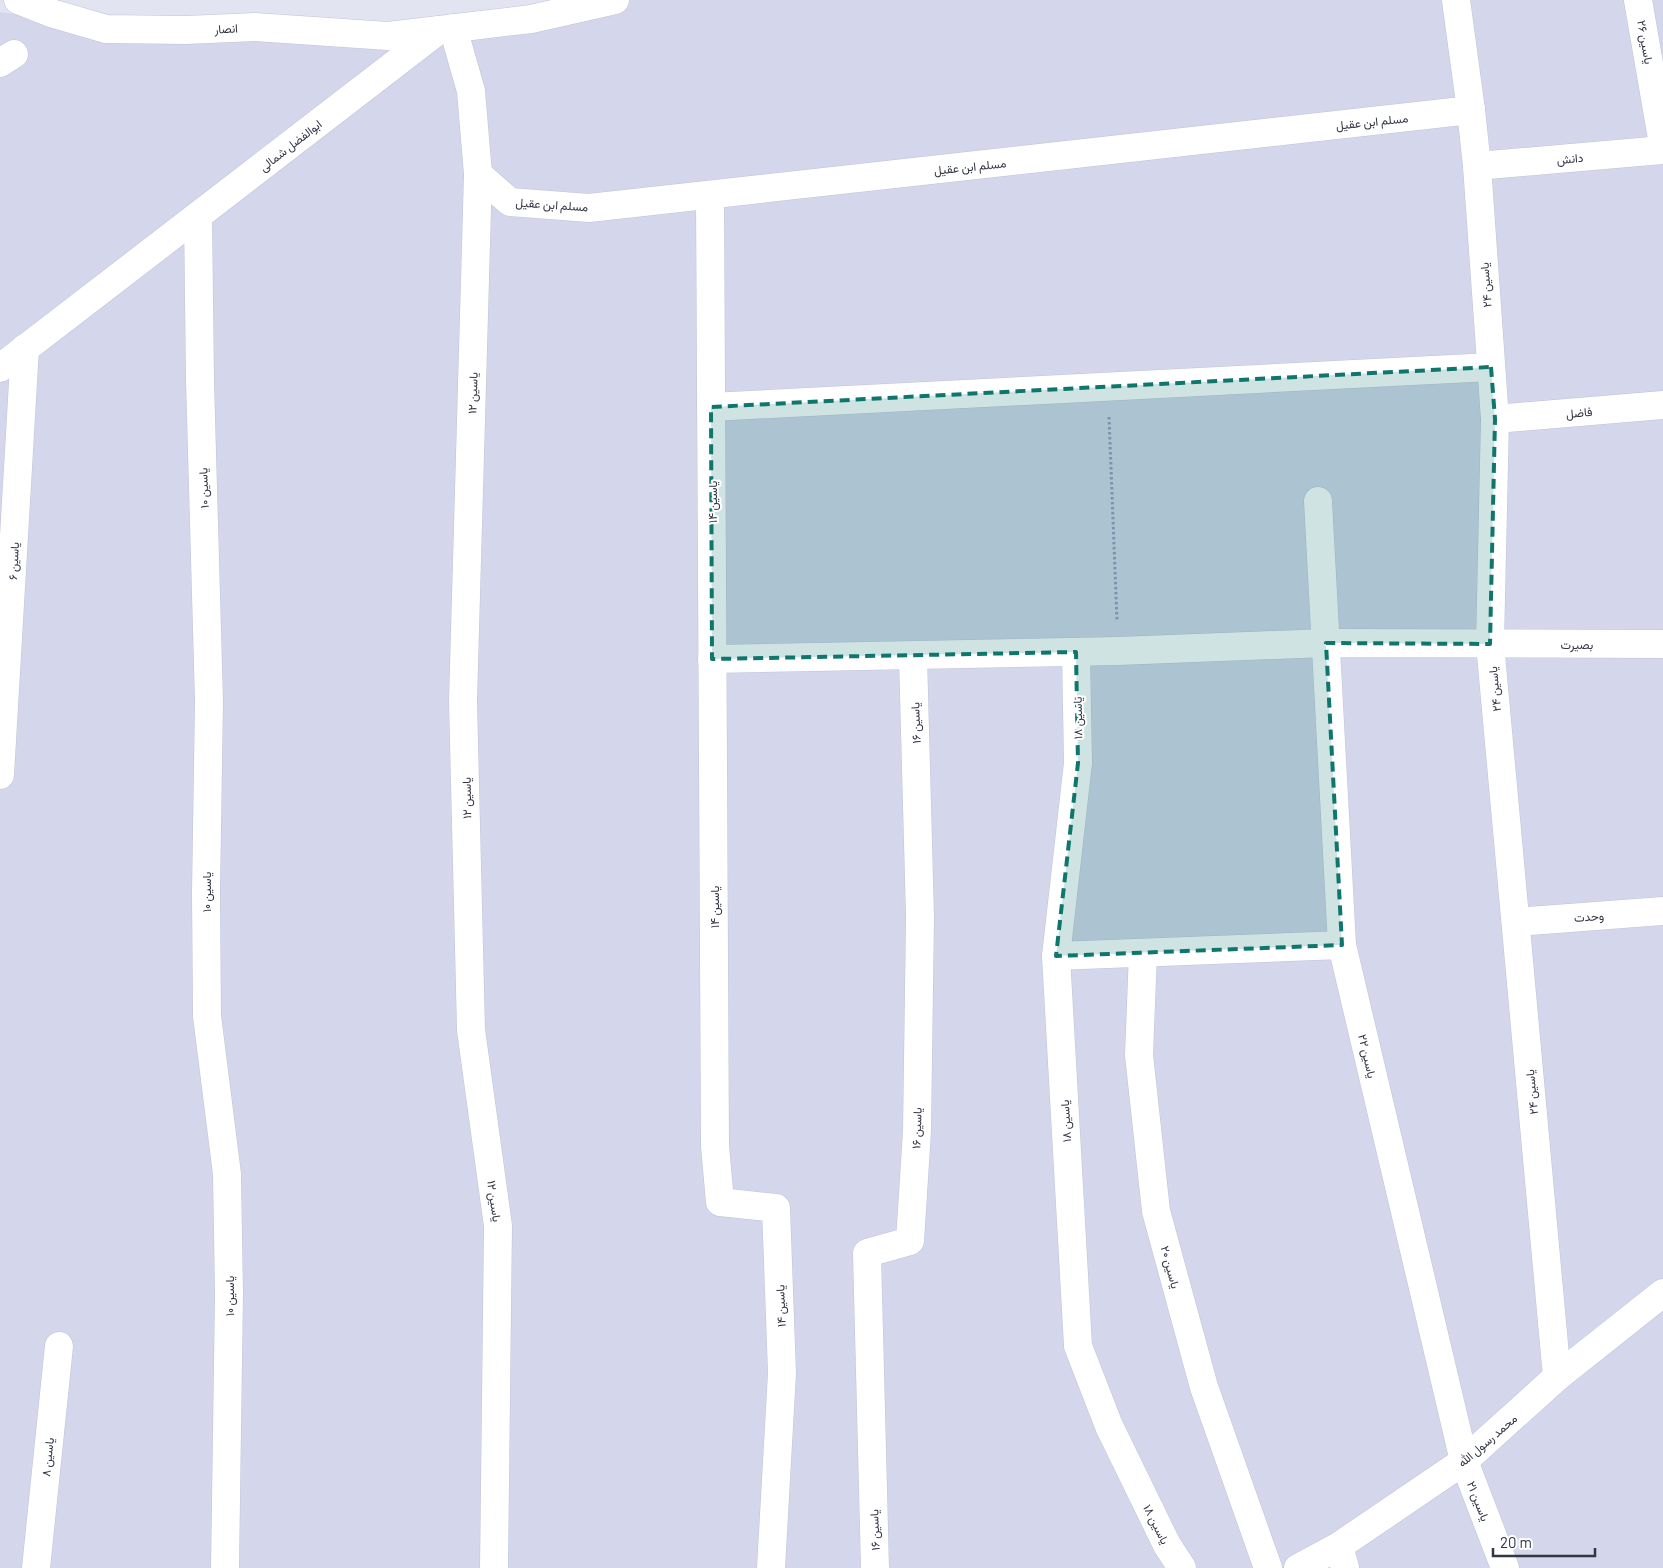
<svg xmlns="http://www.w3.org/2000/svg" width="1663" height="1568" font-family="Barlow,Vazirmatn,sans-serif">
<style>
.residential{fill:#d4d7eb}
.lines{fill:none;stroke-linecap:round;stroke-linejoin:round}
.minor-casing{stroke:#bfc3d9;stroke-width:29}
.tertiary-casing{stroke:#bfc3d9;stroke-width:29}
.path{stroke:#959cc1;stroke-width:3;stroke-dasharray:2.5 2.5;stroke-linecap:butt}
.minor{stroke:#fff;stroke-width:28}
.tertiary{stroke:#fff;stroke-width:28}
.marked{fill:#0f766e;fill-opacity:0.2;stroke:#0f766e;stroke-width:4;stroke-dasharray:10 6;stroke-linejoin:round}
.labels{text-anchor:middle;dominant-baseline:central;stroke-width:4;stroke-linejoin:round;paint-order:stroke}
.street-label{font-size:12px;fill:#333644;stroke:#fff}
</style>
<rect width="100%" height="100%" fill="#e2e4f2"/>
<polygon class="residential" points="631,0 1663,0 1663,1568 0,1568 0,12 197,40"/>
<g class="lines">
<defs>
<g id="minor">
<polyline points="1456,0 1471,110 1477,166 1495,419 1490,644 1557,1377"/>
<polyline points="1638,0 1663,144"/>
<polyline points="453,28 471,91 478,174 463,701 471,1030 498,1226 494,1568"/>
<polyline points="0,63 14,54"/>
<polyline points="1477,166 1663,150"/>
<polyline points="478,174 510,202 589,208 1471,110"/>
<polyline points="710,195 715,1146 720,1202 776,1208 782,1373 771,1568"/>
<polyline points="198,216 200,381 209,701 206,893 207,1016 227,1174 229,1294 225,1568"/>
<polyline points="711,407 1491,367"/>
<polyline points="1495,419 1663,405"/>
<polyline points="1318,501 1342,945 1464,1461 1505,1568"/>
<polyline points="1076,652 1078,763 1056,956 1078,1346 1109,1426 1167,1545 1182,1568"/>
<polyline points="712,659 1118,651 1326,643 1663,644"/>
<polyline points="0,775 25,348"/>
<polyline points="1516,922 1663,911"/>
<polyline points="1143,953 1139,1055 1156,1211 1204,1387 1268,1568"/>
<polyline points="1056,956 1342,945"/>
<polyline points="1339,1546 1345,1568"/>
<polyline points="36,1568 59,1346"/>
<polyline points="875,1568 867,1253 910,1241 917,1131 920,917 913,656"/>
</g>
<g id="tertiary">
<polyline points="18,0 51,13 106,29 186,30 255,27 388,36 531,19 615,0"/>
<polyline points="0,368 439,30"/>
<polyline points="1298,1568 1339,1546 1464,1461 1557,1377 1663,1293"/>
</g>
</defs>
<use href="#minor" class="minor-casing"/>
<use href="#tertiary" class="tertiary-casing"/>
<polyline class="path" points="1109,417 1117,621"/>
<use href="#minor" class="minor"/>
<use href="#tertiary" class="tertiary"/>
</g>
<path class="marked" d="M1491,367L1495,419L1490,644L1326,643L1342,945L1056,956L1078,763L1076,652L712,659L711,407Z"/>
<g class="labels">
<g class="street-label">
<text transform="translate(226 28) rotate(-3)">انصار</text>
<text transform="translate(1646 42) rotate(80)">یاسین ۲۶</text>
<text transform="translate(1372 121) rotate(-6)">مسلم ابن عقیل</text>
<text transform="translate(290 145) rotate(-38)">ابوالفضل شمالی</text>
<text transform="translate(1570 158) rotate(-5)">دانش</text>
<text transform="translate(970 166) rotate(-6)">مسلم ابن عقیل</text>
<text transform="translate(552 204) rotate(4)">مسلم ابن عقیل</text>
<text transform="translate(1485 285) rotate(-94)">یاسین ۲۴</text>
<text transform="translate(472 393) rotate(-88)">یاسین ۱۲</text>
<text transform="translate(1579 412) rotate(-5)">فاضل</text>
<text transform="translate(203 488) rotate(-92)">یاسین ۱۰</text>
<text transform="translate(712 502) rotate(-90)">یاسین ۱۴</text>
<text transform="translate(13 561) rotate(-87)">یاسین ۶</text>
<text x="1577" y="644">بصیرت</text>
<text transform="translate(1494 689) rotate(-95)">یاسین ۲۴</text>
<text transform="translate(1077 718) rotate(-91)">یاسین ۱۸</text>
<text transform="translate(915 723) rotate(-92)">یاسین ۱۶</text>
<text transform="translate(466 798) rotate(-91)">یاسین ۱۲</text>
<text transform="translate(206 892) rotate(-90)">یاسین ۱۰</text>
<text transform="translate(714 907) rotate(-90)">یاسین ۱۴</text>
<text transform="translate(1589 916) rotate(-4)">وحدت</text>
<text transform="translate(1368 1056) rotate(77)">یاسین ۲۲</text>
<text transform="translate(1531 1092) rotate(-95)">یاسین ۲۴</text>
<text transform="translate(1065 1121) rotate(-93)">یاسین ۱۸</text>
<text transform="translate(916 1128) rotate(-88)">یاسین ۱۶</text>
<text transform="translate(495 1201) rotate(82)">یاسین ۱۲</text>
<text transform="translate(1171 1267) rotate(75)">یاسین ۲۰</text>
<text transform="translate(229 1296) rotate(-90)">یاسین ۱۰</text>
<text transform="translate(780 1306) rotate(-92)">یاسین ۱۴</text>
<text transform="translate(1487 1440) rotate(-41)">محمد رسول الله</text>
<text transform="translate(47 1457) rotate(-84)">یاسین ۸</text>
<text transform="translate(1479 1501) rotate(69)">یاسین ۲۱</text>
<text transform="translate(1157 1524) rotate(63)">یاسین ۱۸</text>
<text transform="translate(874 1530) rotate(-92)">یاسین ۱۶</text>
</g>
</g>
<path d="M1493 1548v8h102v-8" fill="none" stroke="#333644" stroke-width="2.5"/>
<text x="1500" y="1548" font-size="15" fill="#333644" stroke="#ffffff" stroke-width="4" paint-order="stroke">20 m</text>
</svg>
